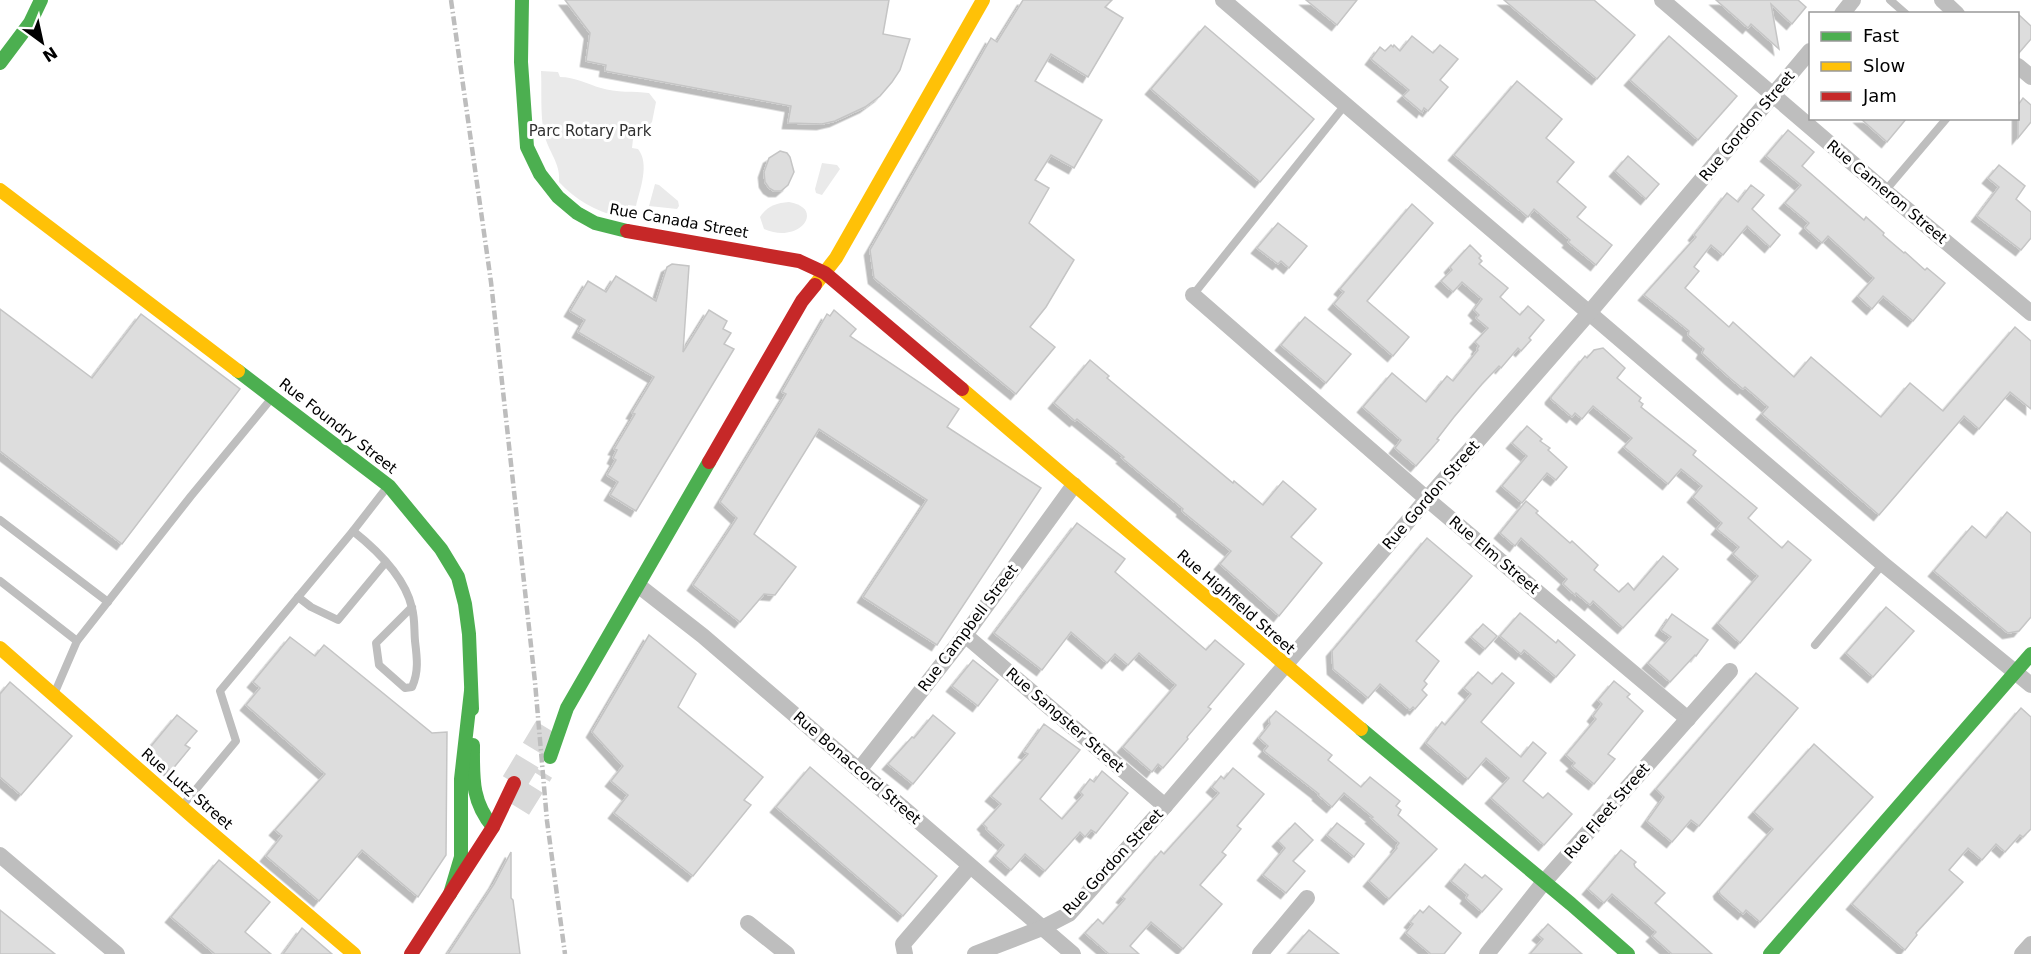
<svg xmlns="http://www.w3.org/2000/svg" width="2031" height="954" font-family="'DejaVu Sans',sans-serif">
<style>
.green{fill:#eaeaea}
.building{fill:#ddd;stroke:#c5c5c5;stroke-width:1.5;filter:url(#shadow)}
.lines{fill:none;stroke-linecap:round;stroke-linejoin:round}
.primary-tunnel{stroke:#d9d9d9;stroke-width:26;stroke-dasharray:26 13;stroke-linecap:butt}
.lane{stroke:#bebebe;stroke-width:8}
.street{stroke:#bebebe;stroke-width:16}
.fast{stroke:#4caf50;stroke-width:14}
.slow{stroke:#ffc107;stroke-width:14}
.jam{stroke:#c62828;stroke-width:14}
.rail{stroke:#bdbdbd;stroke-width:4.5;stroke-dasharray:9 3 1.5 3;stroke-linecap:butt}
.labels{text-anchor:middle;dominant-baseline:central;stroke-width:6;stroke-linejoin:round;paint-order:stroke}
.street-label{font-size:15px;fill:#000;stroke:#fff}
.park-label{font-size:15px;fill:#303030;stroke:#fff}
</style>
<defs>
<filter id="shadow"><feDropShadow dx="-5.5" dy="5.5" stdDeviation="0" flood-color="#0004"/></filter>
</defs>
<rect width="100%" height="100%" fill="#fff"/>
<g class="green">
<path d="M541,71L558,72L560,77C575,77 587,84 601,88C616,93 634,91 649,93L656,102L652,122L648,126H640L634,130L632,148L638,149C650,164 640,189 636,206L628,205V212L619,217C595,211 576,200 559,182C561,163 548,152 544,133C540,113 542,91 541,71Z"/>
<polygon points="822,163 837,165 840,169 822,195 816,193 815,189"/>
<polygon points="655,184 659,185 678,201 679,206 677,209 649,206"/>
<path d="M789,202C826,208 800,245 764,229L760,217C767,206 776,203 789,202Z"/>
</g>
<g class="building">
<polygon points="565,0 889,0 883,34 910,39 900,70 892,82 880,96 865,107 835,121 822,124 788,123 791,106 605,71 606,65 586,61 590,33"/>
<polygon points="1023,0 1112,0 1105,7 1123,18 1088,77 1051,54 1035,81 1102,120 1074,168 1051,155 1035,180 1049,188 1029,223 1074,260 1046,307 1030,327 1055,347 1016,394 874,278 870,250 991,38 997,42"/>
<polygon points="1306,0 1357,0 1337,25"/>
<polygon points="1504,0 1594,0 1635,35 1597,79"/>
<polygon points="1716,0 1798,0 1806,7 1792,24 1771,4 1779,49 1751,24 1748,28"/>
<polygon points="2018,14 2031,26 2031,39 2018,54"/>
<polygon points="1205,26 1314,119 1260,182 1151,89"/>
<polygon points="1412,36 1433,53 1440,45 1458,59 1440,80 1448,87 1428,111 1424,108 1422,112 1403,96 1409,90 1371,59 1380,47 1385,51 1391,45 1393,47 1394,45 1400,51"/>
<polygon points="1669,36 1737,96 1698,140 1630,80"/>
<polygon points="1517,81 1562,119 1546,138 1574,162 1557,182 1586,207 1577,217 1612,245 1596,265 1568,242 1570,240 1534,209 1528,217 1454,155"/>
<polygon points="2023,98 2031,105 2031,122 2018,138 2018,105"/>
<polygon points="1860,118 1907,118 1887,142"/>
<polygon points="1788,130 1814,152 1802,166 1864,220 1866,217 1884,233 1883,235 1904,253 1905,252 1925,270 1927,268 1945,283 1913,321 1883,296 1872,309 1858,296 1874,278 1828,236 1822,243 1805,228 1809,223 1785,203 1801,185 1766,156"/>
<polygon points="780,151 787,153 790,157 794,172 788,185 781,191 774,191 769,188 765,182 764,172 769,158"/>
<polygon points="1628,156 1659,184 1646,199 1615,171"/>
<polygon points="1999,165 2025,186 2016,199 2031,212 2031,238 2021,250 1977,216 1999,187 1988,178"/>
<polygon points="1751,185 1764,195 1752,209 1780,235 1770,247 1747,226 1723,255 1711,245 1694,267 1699,271 1685,288 1729,327 1733,322 1794,377 1811,357 1881,417 1910,383 1943,411 2015,327 2031,341 2031,409 2010,392 1979,429 1964,416 1879,515 1762,414 1768,407 1745,387 1743,389 1731,379 1702,353 1704,349 1688,335 1689,331 1644,295 1696,237 1694,235 1727,193 1738,202"/>
<polygon points="1412,204 1433,223 1367,301 1409,337 1393,356 1334,304 1344,292 1340,289"/>
<polygon points="1278,223 1307,246 1289,268 1281,261 1278,264 1257,248"/>
<polygon points="1470,245 1481,256 1479,258 1482,261 1479,264 1508,288 1500,297 1520,315 1528,306 1544,320 1529,338 1531,340 1521,351 1518,348 1501,368 1499,366 1482,384 1454,417 1437,439 1439,440 1416,466 1395,448 1401,440 1363,407 1392,373 1426,402 1447,376 1453,381 1478,350 1477,349 1479,346 1475,342 1488,328 1476,318 1479,315 1474,310 1482,299 1462,282 1453,292 1441,281 1452,270 1450,267"/>
<polygon points="672,264 689,266 683,352 709,310 727,321 723,329 731,333 724,344 734,349 636,511 610,495 618,482 607,475 616,460 613,458 617,450 614,449 635,414 632,413 654,377 578,332 585,320 570,311 588,281 606,292 616,276 656,301 667,267"/>
<polygon points="0,309 92,378 141,314 240,389 122,544 0,451"/>
<polygon points="834,310 856,329 850,336 959,409 947,427 1041,488 937,645 863,597 927,500 819,429 754,534 796,567 775,595 764,594 740,622 693,585 737,518 720,502 786,394 782,392 827,314 830,316"/>
<polygon points="1305,317 1351,354 1326,383 1281,345"/>
<polygon points="1603,348 1625,368 1617,378 1641,398 1639,401 1643,404 1641,407 1696,451 1693,455 1757,508 1748,518 1782,548 1788,541 1811,560 1740,643 1718,623 1758,576 1733,554 1739,547 1717,529 1722,523 1693,497 1702,486 1681,469 1668,484 1624,447 1632,438 1593,406 1582,419 1575,413 1572,417 1551,399 1551,397 1585,356 1587,358 1594,350"/>
<polygon points="1090,360 1109,376 1107,378 1233,483 1234,481 1263,505 1283,481 1316,509 1291,537 1322,563 1279,616 1220,564 1231,551 1182,511 1183,509 1122,458 1124,457 1077,419 1075,421 1054,403"/>
<polygon points="1527,426 1542,439 1540,441 1550,448 1548,450 1567,467 1556,480 1547,473 1522,503 1502,486 1527,456 1512,443"/>
<polygon points="1526,501 1538,511 1536,513 1570,543 1572,541 1598,565 1594,570 1619,592 1628,583 1634,590 1663,556 1678,569 1623,628 1593,601 1590,605 1576,593 1575,595 1563,584 1567,579 1521,538 1515,546 1500,533"/>
<polygon points="2007,512 2031,533 2031,617 2019,631 2008,633 1934,571 1972,526 1986,538"/>
<polygon points="1077,523 1125,559 1115,572 1206,650 1215,640 1244,664 1208,707 1211,709 1187,737 1188,739 1163,768 1158,764 1152,772 1123,747 1176,685 1139,653 1128,665 1115,654 1107,663 1071,632 1042,670 994,633"/>
<polygon points="1427,538 1472,576 1416,641 1439,661 1424,681 1427,684 1422,690 1427,695 1415,709 1413,707 1410,710 1380,684 1368,698 1333,669 1332,651"/>
<polygon points="1886,607 1914,631 1873,677 1846,653"/>
<polygon points="1520,613 1556,643 1558,640 1575,655 1556,677 1524,650 1521,654 1500,636"/>
<polygon points="1672,614 1708,640 1696,656 1695,655 1670,682 1648,663 1671,637 1661,630"/>
<polygon points="1483,624 1497,636 1485,649 1471,637"/>
<polygon points="649,635 696,674 678,707 763,777 744,800 751,805 693,876 614,813 628,795 611,781 623,766 592,732"/>
<polygon points="290,637 315,656 324,645 432,733 447,732 446,855 418,897 362,850 319,901 266,856 282,836 275,830 325,774 246,705 260,688 253,682"/>
<polygon points="973,660 998,680 978,706 952,686"/>
<polygon points="1478,672 1492,684 1502,673 1514,683 1481,722 1521,757 1533,742 1546,753 1523,781 1543,798 1548,793 1572,814 1544,845 1491,798 1509,778 1486,758 1468,779 1426,743 1442,722 1445,725 1471,694 1464,688"/>
<polygon points="1756,673 1798,708 1699,826 1691,820 1672,842 1647,821 1664,797 1656,789"/>
<polygon points="1614,681 1630,694 1627,697 1643,711 1608,754 1615,759 1594,784 1572,766 1575,763 1566,755 1596,719 1593,716 1602,704 1598,700"/>
<polygon points="10,682 72,736 21,795 0,777 0,694"/>
<polygon points="2021,708 2031,717 2031,829 2023,837 2020,835 2005,852 1996,844 1982,860 1968,848 1949,870 1963,882 1916,933 1917,935 1905,950 1852,904"/>
<polygon points="1276,711 1332,755 1328,760 1361,787 1370,777 1400,801 1396,806 1401,810 1398,815 1437,849 1389,899 1369,881 1397,848 1396,847 1399,843 1371,818 1373,817 1344,793 1332,807 1318,795 1319,794 1264,751 1268,746 1259,738 1270,724 1269,719"/>
<polygon points="177,715 197,731 185,745 190,748 171,771 147,751"/>
<polygon points="933,715 955,733 913,784 888,764 912,737 914,738"/>
<polygon points="1044,724 1080,750 1040,799 1062,819 1083,795 1080,792 1090,779 1094,782 1102,771 1128,793 1096,833 1091,830 1085,837 1080,832 1045,871 1025,854 1011,870 995,856 1004,845 986,829 987,828 983,824 1001,804 991,796 1028,754 1024,752"/>
<polygon points="1814,744 1873,797 1760,922 1746,910 1743,914 1720,894 1719,891 1773,829 1754,812"/>
<polygon points="810,767 937,876 903,916 776,807"/>
<polygon points="1233,768 1264,794 1237,826 1241,829 1222,852 1226,855 1200,885 1222,904 1183,949 1151,922 1130,946 1139,954 1109,954 1085,933 1098,919 1103,924 1125,899 1122,897 1161,851 1164,854 1219,793 1212,787 1221,776 1224,779"/>
<polygon points="1295,823 1313,840 1293,861 1305,871 1286,893 1263,875 1285,848 1278,841"/>
<polygon points="1337,823 1364,844 1354,857 1327,835"/>
<polygon points="1621,850 1636,862 1634,864 1635,867 1665,893 1655,903 1712,954 1672,954 1652,936 1656,932 1612,894 1604,903 1588,889"/>
<polygon points="511,852 511,898 513,900 520,954 448,954 494,884"/>
<polygon points="219,860 270,902 245,932 271,954 215,954 171,917"/>
<polygon points="1465,864 1482,878 1485,875 1502,889 1482,912 1466,898 1468,895 1451,881"/>
<polygon points="1429,906 1461,933 1444,954 1431,954 1406,933 1413,924 1410,922 1420,910 1423,913"/>
<polygon points="0,910 55,954 0,954"/>
<polygon points="1548,924 1582,954 1530,954 1543,939 1538,935"/>
<polygon points="302,928 332,954 283,954"/>
<polygon points="1309,930 1339,954 1288,954"/>
</g>
<g class="lines">
<g class="primary-tunnel">
<polyline points="514,783 547,728"/>
<polyline points="518,808 541,771"/>
</g>
<g class="lane">
<polyline points="1890,0 1906,14"/>
<polyline points="1885,191 1947,118"/>
<polyline points="1193,295 1345,105"/>
<polyline points="0,520 108,602"/>
<path d="M353,531C377,550 405,577 412,608C415,619 414,630 415,641C417,657 419,672 412,687L405,688L379,665L376,643L412,607"/>
<polyline points="0,581 77,641"/>
<polyline points="298,597 311,607 338,620 386,562"/>
<polyline points="1815,645 1883,564"/>
<polyline points="55,692 77,641 191,496 271,399"/>
<polyline points="183,805 236,741 220,691 353,531 388,486"/>
</g>
<g class="street">
<polyline points="1223,0 1883,564 2031,685"/>
<polyline points="1662,0 1885,191 2031,313"/>
<polyline points="1942,0 1957,14"/>
<polyline points="1842,14 1853,0"/>
<polyline points="2018,66 2031,77"/>
<polyline points="1193,295 1427,499 1688,719"/>
<polyline points="639,586 703,636 1073,954"/>
<polyline points="965,635 1165,806"/>
<polyline points="859,770 965,635 1074,485"/>
<polyline points="0,855 117,954"/>
<polyline points="748,923 787,954"/>
<polyline points="905,954 903,944 970,866"/>
<polyline points="975,954 1042,928 1069,914 1165,806 1427,499 1589,313 1810,51"/>
<polyline points="1260,954 1307,898"/>
<polyline points="1487,954 1544,882 1730,671"/>
<polyline points="2022,954 2031,944"/>
</g>
<g class="fast">
<polyline points="522,0 521,62 527,147 540,174 558,197 577,213 595,223 627,231"/>
<polyline points="0,63 30,23 41,0"/>
<polyline points="238,371 389,486 441,549 458,577 465,604 469,634 472,709"/>
<polyline points="1361,729 1571,904 1628,954"/>
<path d="M473,745C473,777 471,801 493,827"/>
<polyline points="550,757 567,708 709,462"/>
<polyline points="450,894 461,857 461,779 471,691"/>
<polyline points="1770,954 2031,654"/>
</g>
<g class="slow">
<polyline points="0,190 238,371"/>
<polyline points="815,285 836,258 983,0"/>
<polyline points="962,389 1361,729"/>
<polyline points="0,648 194,818 354,954"/>
</g>
<g class="jam">
<polyline points="627,231 799,261 825,273 962,389"/>
<polyline points="709,462 802,301 815,285"/>
<polyline points="411,954 493,827 514,783"/>
</g>
<polyline class="rail" points="451,0 491,282 535,682 547,821 565,954"/>
</g>
<g class="labels">
<g class="street-label">
<text transform="translate(1747 126) rotate(-50)">Rue Gordon Street</text>
<text transform="translate(1887 192) rotate(40)">Rue Cameron Street</text>
<text transform="translate(679 221) rotate(10)">Rue Canada Street</text>
<text transform="translate(338 426) rotate(38)">Rue Foundry Street</text>
<text transform="translate(1431 495) rotate(-49)">Rue Gordon Street</text>
<text transform="translate(1494 555) rotate(40)">Rue Elm Street</text>
<text transform="translate(1236 602) rotate(41)">Rue Highfield Street</text>
<text transform="translate(968 628) rotate(-53)">Rue Campbell Street</text>
<text transform="translate(1065 720) rotate(41)">Rue Sangster Street</text>
<text transform="translate(857 768) rotate(41)">Rue Bonaccord Street</text>
<text transform="translate(187 789) rotate(41)">Rue Lutz Street</text>
<text transform="translate(1607 811) rotate(-49)">Rue Fleet Street</text>
<text transform="translate(1113 862) rotate(-47)">Rue Gordon Street</text>
</g>
<g class="park-label">
<text x="590" y="131">Parc Rotary Park</text>
</g>
</g>
<rect x="1809" y="12" width="210" height="108" fill="#ffffff" stroke="#999999" stroke-width="1.5"/>
<rect x="1821" y="32" width="30" height="9" fill="#4caf50" stroke="#999999" stroke-width="1.5"/>
<text x="1863" y="42" font-size="18" fill="#000000">Fast</text>
<rect x="1821" y="62" width="30" height="9" fill="#ffc107" stroke="#999999" stroke-width="1.5"/>
<text x="1863" y="72" font-size="18" fill="#000000">Slow</text>
<rect x="1821" y="92" width="30" height="9" fill="#c62828" stroke="#999999" stroke-width="1.5"/>
<text x="1863" y="102" font-size="18" fill="#000000">Jam</text>
<g transform="translate(42 42) rotate(147)" stroke="#ffffff" stroke-width="4.5" paint-order="stroke">
<path d="M0-4.5L10 22L0 15L-10 22Z" fill="#000000"/>
<text y="-9" font-size="16" font-weight="bold" text-anchor="middle" fill="#000000">N</text>
</g>
</svg>
